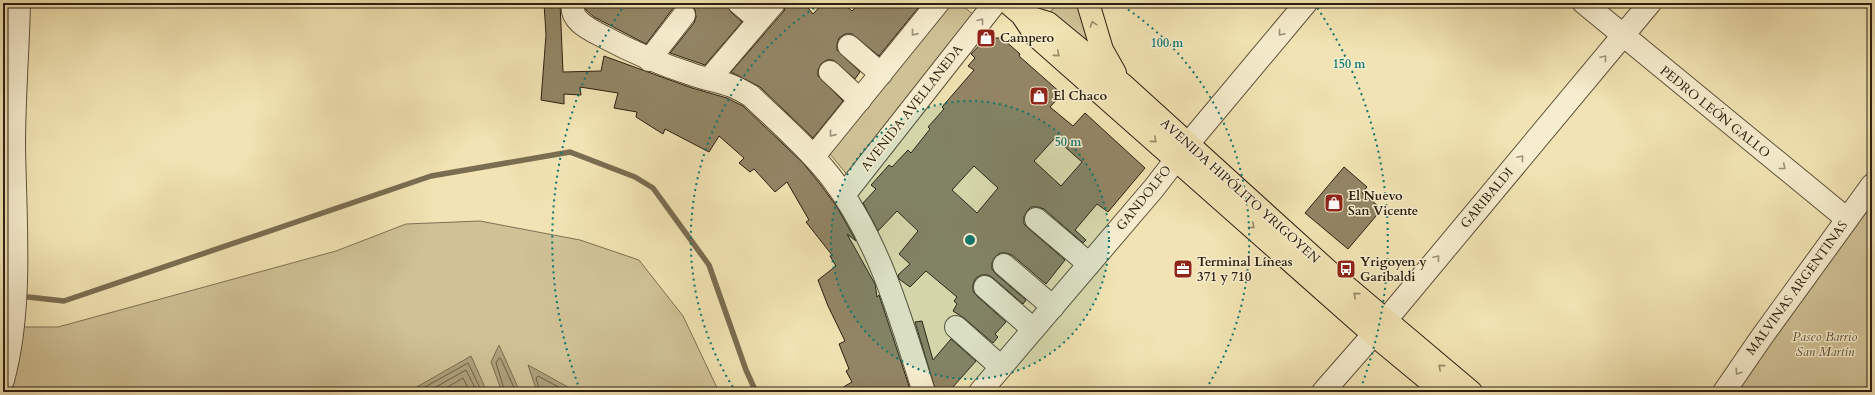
<svg xmlns="http://www.w3.org/2000/svg" width="1875" height="395" font-family="Cardo,serif">
<style>
.green{fill:#d0c297;stroke:#7e7154}
.water{fill:#aea17c;stroke:#7a6d51}
.lines{fill:none;stroke-linecap:round;stroke-linejoin:round}
.shore{stroke:#6d6046;stroke-width:1}
.stream{stroke:#7a6d51;stroke-width:5.5}
.building{fill:#928565;stroke:#2c2011;fill-rule:evenodd}
.minor-casing{stroke:#5d513a;stroke-width:24}
.major-casing{stroke:#2c2011;stroke-width:24}
.minor{stroke:#f6edce;stroke-width:22}
.major{stroke:#f1e3b3;stroke-width:22}
.oneway{stroke:#9b9179}
.oneway2{stroke:#988b6a}
.ring{fill:none;stroke:#0f766e;stroke-width:2;stroke-dasharray:2 4}
.labels{text-anchor:middle;dominant-baseline:central;stroke-width:3;stroke-linejoin:round;paint-order:stroke}
.poi-label{font-size:13px;font-weight:bold;fill:#2c2011;stroke:#f6edce;text-anchor:start}
.street-label{font-size:13px;fill:#2c2011;stroke:#f6edce}
.park-label{font-size:13px;font-style:italic;fill:#5d5139;stroke:#f6edce}
.centre{fill:#0f766e;stroke:#f6edce;stroke-width:2}
.ring-label{font-size:12px;text-anchor:middle;font-weight:bold;fill:#0f766e;stroke:#f6edce;stroke-width:3;stroke-linejoin:round;paint-order:stroke}
</style>
<rect width="100%" height="100%" fill="#f1e3b3"/>
<filter id="stains"><feTurbulence type="fractalNoise" baseFrequency=".005" numOctaves="4"/><feColorMatrix values="0 0 0 0 .2 0 0 0 0 .09 0 0 0 0 .02 0 0 0 .5 -.17"/></filter>
<radialGradient id="worn" r=".72"><stop offset=".6" stop-color="#630" stop-opacity="0"/><stop offset="1" stop-color="#630" stop-opacity=".3"/></radialGradient>
<g class="green">
<polygon points="948,3 959,3 974,15 849,177 830,154"/>
<polygon points="1060,3 1079,3 1094,56 1046,15"/>
<polygon points="1872,196 1872,392 1734,392"/>
<polygon points="480,221 580,240 639,260 683,316 719,392 3,392 3,380 14,327 58,327 336,251 406,224"/>
</g>
<g class="water">
<polygon points="499,345 520,392 502,392 491,362"/>
<polygon points="471,356 487,392 408,392"/>
<polygon points="528,365 577,392 537,392"/>
</g>
<g class="lines">
<g class="shore">
<polyline points="416,392 468,363 482,392"/>
<polyline points="427,392 466,370 477,392"/>
<polyline points="439,392 463,378 470,392"/>
<polyline points="505,392 496,363 499,358 501,359 516,392"/>
<polyline points="540,392 536,378 538,376 568,392"/>
</g>
<polyline class="stream" points="19,296 64,301 431,176 570,152 635,177 653,188 709,265 746,370 756,392"/>
</g>
<g class="building">
<polygon points="544,3 560,3 563,72 601,71 604,56 692,88 727,98 743,106 803,163 820,184 837,207 856,241 847,234 875,284 877,297 879,295 911,392 835,392 852,382 846,371 849,369 839,344 845,341 828,306 818,280 836,266 830,256 832,255 806,222 809,220 787,182 775,192 754,169 750,172 739,163 744,158 719,136 709,152 665,129 663,134 636,117 637,112 614,108 618,93 580,87 581,95 564,94 564,104 541,100 546,35"/>
<polygon points="585,3 682,3 674,7 646,44 594,17 586,10"/>
<polygon points="687,3 727,3 731,12 742,22 705,65 670,53 694,23 696,17 695,10 692,5"/>
<polygon points="786,3 804,3 813,14 823,3 842,3 852,11 860,3 922,3 879,56 852,34 845,34 839,38 837,44 837,50 860,72 855,79 833,60 827,60 821,64 818,70 818,76 843,101 813,138 760,87 731,72 784,11"/>
<path d="M986,38H1002L1020,54L1019,56L1062,94L1050,107L1073,126L1085,113L1145,168L1108,212L1097,204L1075,230L1086,240L1083,243L1044,209L1038,207H1031L1027,211L1024,217V224L1028,228L1065,260L1046,284L1012,255L1006,253H1000L995,257L992,263V269L996,274L1026,300L1023,304L993,278L988,275H981L975,279L973,285V291L977,296L1006,322L995,334L998,337L993,343L964,318L953,311L957,304L954,301L957,297L926,271L910,287L899,279L898,275L910,264L899,254L918,231L897,211L878,231L863,203L876,189L871,185L889,165L892,167L908,150L911,153L930,129L928,127L944,109L942,107L974,70L968,66L975,58L971,54ZM1055,138L1082,162L1061,186L1034,161ZM974,166L998,188L977,213L952,190Z"/>
<polygon points="1344,167 1367,187 1362,193 1382,209 1348,249 1305,213"/>
<polygon points="922,321 933,360 951,339 976,361 953,387 946,392 936,392 915,322"/>
</g>
<g class="lines">
<defs>
<g id="minor">
<path d="M573,3C569,21 591,30 604,37C632,52 660,64 691,74C704,79 719,81 732,86C739,89 745,92 751,96C778,122 807,147 830,176C879,239 900,317 924,392"/>
<polyline points="739,3 759,20"/>
<polyline points="1584,3 1847,219"/>
<polyline points="849,46 881,74"/>
<polyline points="649,60 684,15"/>
<polyline points="830,72 860,100"/>
<polyline points="711,77 774,3"/>
<polyline points="814,156 938,3"/>
<polyline points="844,195 995,3"/>
<polyline points="1036,219 1089,264"/>
<polyline points="1004,265 1053,307"/>
<polyline points="985,287 1033,329"/>
<polyline points="956,327 1001,367"/>
<path d="M3,380C23,307 15,220 14,145C14,98 18,50 19,3"/>
<polyline points="980,392 1154,188 1188,144 1306,3"/>
<polyline points="1323,392 1386,320 1650,3"/>
<polyline points="1724,392 1761,338 1872,185"/>
</g>
<g id="major">
<polyline points="1008,3 1022,15 1036,36 1373,334 1443,392"/>
<polyline points="1088,3 1102,50 1115,73"/>
<polyline points="1022,15 1048,23 1122,84 1337,279 1471,392"/>
</g>
</defs>
<use href="#minor" class="minor-casing"/>
<use href="#major" class="major-casing"/>
<use href="#minor" class="minor"/>
<use href="#major" class="major"/>
</g>
<defs><path id="oneway-chevron" d="M-2-3.5L2.5 0L-2 3.5" fill="none" stroke-width="1.6" stroke-linecap="round" stroke-linejoin="round"/></defs>
<g class="oneway">
<use href="#oneway-chevron" transform="translate(981 21) rotate(-52)"/>
<use href="#oneway-chevron" transform="translate(914 33) rotate(129)"/>
<use href="#oneway-chevron" transform="translate(1281 33) rotate(130)"/>
<use href="#oneway-chevron" transform="translate(1604 58) rotate(-50)"/>
<use href="#oneway-chevron" transform="translate(832 134) rotate(129)"/>
<use href="#oneway-chevron" transform="translate(1521 158) rotate(-50)"/>
<use href="#oneway-chevron" transform="translate(1783 167) rotate(39)"/>
<use href="#oneway-chevron" transform="translate(1437 258) rotate(-50)"/>
<use href="#oneway-chevron" transform="translate(1738 372) rotate(124)"/>
</g>
<g class="oneway2">
<use href="#oneway-chevron" transform="translate(1093 24) rotate(-108)"/>
<use href="#oneway-chevron" transform="translate(1057 54) rotate(41)"/>
<use href="#oneway-chevron" transform="translate(1154 140) rotate(41)"/>
<use href="#oneway-chevron" transform="translate(1252 226) rotate(42)"/>
<use href="#oneway-chevron" transform="translate(1356 295) rotate(-139)"/>
<use href="#oneway-chevron" transform="translate(1441 367) rotate(-140)"/>
</g>
<circle cx="970" cy="240" r="139" fill="#0f766e" fill-opacity=".12"/>
<g class="ring">
<circle cx="970" cy="240" r="139"/>
<path d="M736 392A279 279 0 0 1 822 3M1118 3A279 279 0 0 1 1204 392"/>
<path d="M580 390A418 418 0 0 1 626 3M1314 3A418 418 0 0 1 1360 390"/>
</g>
<defs>
<symbol id="shop-square" viewBox="-11 -11 22 22"><rect x="-9" y="-9" width="18" height="18" rx="4" fill="#8f2418" stroke="#f6edce"/><path d="M-5-2.5h2.3a2.7 3.5 0 0 1 5.4 0H5L5.5 6h-11ZM-1.5-2.5h3a1.5 2.3 0 0 0-3 0Z" fill="#fff"/></symbol>
<symbol id="office-square" viewBox="-11 -11 22 22"><rect x="-9" y="-9" width="18" height="18" rx="4" fill="#8f2418" stroke="#f6edce"/><path d="M-6-3h4V-5.5h4V-3h4V5H-6ZM-1-4.5V-3h2v-1.5ZM-6 0V1H6V0Z" fill="#fff"/></symbol>
<symbol id="bus-square" viewBox="-11 -11 22 22"><rect x="-9" y="-9" width="18" height="18" rx="4" fill="#8f2418" stroke="#f6edce"/><path d="M-5-6H5V4H4V6H2V4H-2V6H-4V4H-5ZM-3.5-4V0h7V-4ZM-3.5 1.2v1.5H-2V1.2ZM2 1.2v1.5H3.5V1.2Z" fill="#fff"/></symbol>
</defs>
<g fill-rule="evenodd">
<use href="#shop-square" x="975" y="27" width="22" height="22"/>
<use href="#shop-square" x="1028" y="85" width="22" height="22"/>
<use href="#shop-square" x="1323" y="192" width="22" height="22"/>
<use href="#office-square" x="1172" y="258" width="22" height="22"/>
<use href="#bus-square" x="1335" y="258" width="22" height="22"/>
</g>
<g class="labels">
<g class="poi-label">
<text x="1000" y="38">Campero</text>
<text x="1053" y="96">El Chaco</text>
<text x="1348" y="196">El Nuevo<tspan x="1348" dy="15">San Vicente</tspan></text>
<text x="1197" y="262">Terminal Líneas<tspan x="1197" dy="15">371 y 710</tspan></text>
<text x="1360" y="262">Yrigoyen y<tspan x="1360" dy="15">Garibaldi</tspan></text>
</g>
<g class="street-label">
<text transform="translate(912 108) rotate(-52)">AVENIDA AVELLANEDA</text>
<text transform="translate(1715 112) rotate(39)">PEDRO LEÓN GALLO</text>
<text transform="translate(1240 191) rotate(42)">AVENIDA HIPÓLITO YRIGOYEN</text>
<text transform="translate(1144 198) rotate(-51)">GANDOLFO</text>
<text transform="translate(1487 198) rotate(-50)">GARIBALDI</text>
<text transform="translate(1797 288) rotate(-54)">MALVINAS ARGENTINAS</text>
</g>
<g class="park-label">
<text x="1825" y="337">Paseo Barrio<tspan x="1825" dy="15">San Martín</tspan></text>
</g>
</g>
<circle cx="970" cy="240" r="6" class="centre"/>
<g class="ring-label">
<text x="1167" y="47">100 m</text>
<text x="1349" y="68">150 m</text>
<text x="1068" y="146">50 m</text>
</g>
<rect width="1875" height="395" fill="none" stroke="#f1e3b3" stroke-width="16"/>
<rect x="4" y="4" width="1867" height="387" fill="none" stroke="#2c2011" stroke-width="2"/>
<rect x="8" y="8" width="1859" height="379" fill="none" stroke="#2c2011"/>
<rect width="100%" height="100%" filter="url(#stains)"/>
<rect width="100%" height="100%" fill="url(#worn)"/>
</svg>
